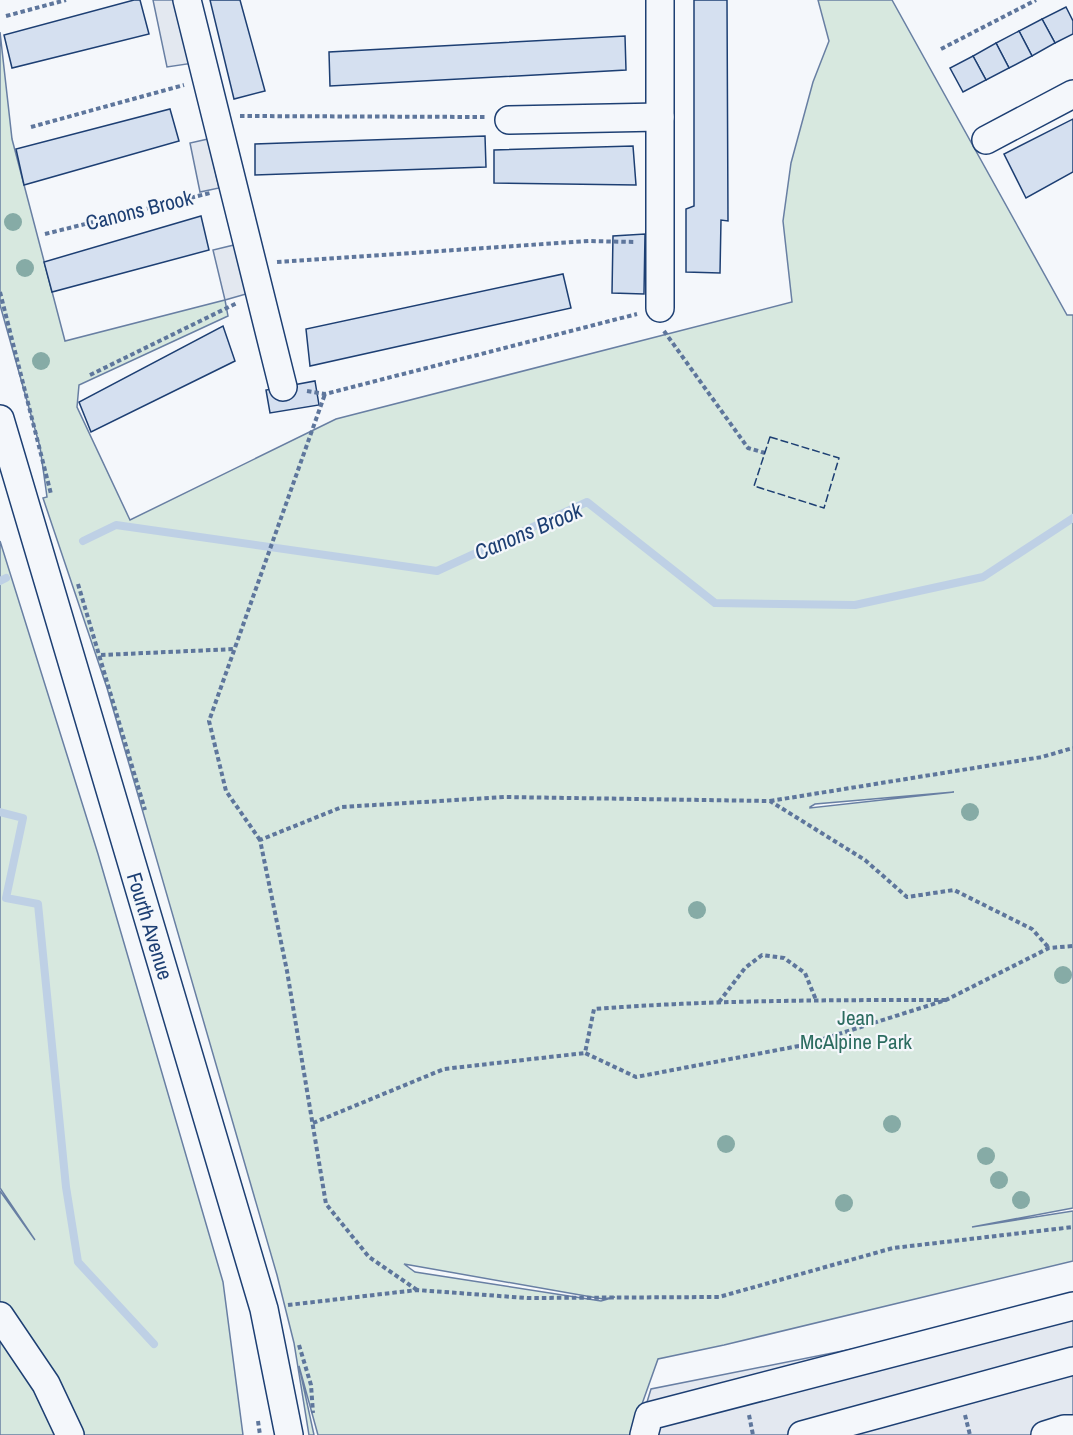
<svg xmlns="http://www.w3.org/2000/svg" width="1073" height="1435" font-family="'Archivo Narrow',sans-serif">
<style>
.green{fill:#d7e8df;stroke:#687fa3;stroke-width:1.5;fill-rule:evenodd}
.parking{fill:#e3e8f0;stroke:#687fa3;stroke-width:1.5}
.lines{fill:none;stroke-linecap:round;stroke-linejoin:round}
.stream{stroke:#bed0e5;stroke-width:8}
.building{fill:#d5e0f0;stroke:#1d3f73;stroke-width:1.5}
.minor-casing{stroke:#1d3f73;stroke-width:30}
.path{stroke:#5e769c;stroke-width:4;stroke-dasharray:4.5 3;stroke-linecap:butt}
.minor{stroke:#f4f7fb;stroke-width:27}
.fence{stroke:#1d3f73;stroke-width:1.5;stroke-dasharray:8 3;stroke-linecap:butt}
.tree{fill:#86aba6}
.labels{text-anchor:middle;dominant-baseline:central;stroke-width:4.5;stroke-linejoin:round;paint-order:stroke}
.street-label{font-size:21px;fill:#1d3f73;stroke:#f4f7fb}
.park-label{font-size:21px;fill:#2c6c60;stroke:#f4f7fb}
.water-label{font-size:22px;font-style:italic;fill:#1d3f73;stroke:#f4f7fb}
</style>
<rect width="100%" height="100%" fill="#f4f7fb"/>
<g class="green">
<path d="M818,0H892L1067,315H1073V1208L972,1227L1073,1211V1261L724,1345L658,1359L631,1435H318L299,1366L314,1435H309L294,1343L277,1275L107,688L43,498L47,497L40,447L0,305V32L12,139L65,341L225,300L228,316L79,385L77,407L130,520L336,419L792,302L783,221L791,163L813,82L829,41ZM954,792L810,808V807L815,804ZM404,1264L603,1299L615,1297L601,1301L415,1272Z"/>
<polygon points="0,541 98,854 223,1282 243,1435 0,1435 0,1191 35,1240 0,1188"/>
</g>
<g class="parking">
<polygon points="153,0 180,0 194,63 167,67"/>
<polygon points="208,139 219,188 200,192 190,143"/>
<polygon points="234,245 246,294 225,300 213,250"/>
<polygon points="1073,1305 1073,1435 637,1435 651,1389"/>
</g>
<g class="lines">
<g class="stream">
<polyline points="83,541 116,525 437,571 587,502 715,603 855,605 983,577 1073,518"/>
<polyline points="0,581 6,578"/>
<polyline points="0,812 23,818 6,898 38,904 66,1187 78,1262 154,1344"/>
</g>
</g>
<g class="building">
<polygon points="134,0 140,0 149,34 12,68 4,35"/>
<polygon points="210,0 240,0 265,91 234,99"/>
<polygon points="694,0 727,0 728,221 721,220 720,273 686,272 686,209 694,206"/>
<polygon points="1066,7 1073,21 1073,34 1055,43 1042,19"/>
<polygon points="1042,19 1055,43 1032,56 1019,31"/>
<polygon points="1019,31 1032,56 1009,68 996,43"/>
<polygon points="625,36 626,70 330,86 329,52"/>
<polygon points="996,43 1009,68 986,80 973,56"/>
<polygon points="973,56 986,80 963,92 950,68"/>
<polygon points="170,109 179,141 24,185 16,149"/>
<polygon points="1073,119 1073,172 1026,198 1004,154"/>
<polygon points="485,136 486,167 255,175 255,144"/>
<polygon points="633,146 636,185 494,183 494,150"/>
<polygon points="201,216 209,250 52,292 44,262"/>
<polygon points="645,234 644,294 612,293 613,236"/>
<polygon points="563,274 571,308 310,366 306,329"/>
<polygon points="223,326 235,361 91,432 79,402"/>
<polygon points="315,381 319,405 270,413 266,390"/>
</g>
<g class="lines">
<defs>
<g id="minor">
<polyline points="187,0 283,387"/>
<polyline points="660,0 660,308"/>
<polyline points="509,120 660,117"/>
<polyline points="986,140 1073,94"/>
<polyline points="0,419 264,1309 289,1435"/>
<polyline points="0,1316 46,1384 70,1435"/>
<polyline points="644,1435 649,1416 1073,1306"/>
<polyline points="802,1435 1073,1361"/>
<polyline points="1045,1435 1064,1429 1073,1429"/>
</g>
</defs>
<use href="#minor" class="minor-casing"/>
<g class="path">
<polyline points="6,16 66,0"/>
<polyline points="941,49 1036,0"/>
<polyline points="240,116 485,117"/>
<polyline points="31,127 184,85"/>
<polyline points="45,234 210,193"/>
<polyline points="277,262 589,241 635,242"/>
<polyline points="0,292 51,494"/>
<polyline points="664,331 748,448 765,453"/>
<polyline points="90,375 237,303"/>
<polyline points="307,391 325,394 637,314"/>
<polyline points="78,584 145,810"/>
<polyline points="101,655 235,649"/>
<polyline points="770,801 1042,757 1073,748"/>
<polyline points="260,840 226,791 209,721 325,394"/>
<path d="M946,1000C829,1000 711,1000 594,1009L585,1053L636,1077L804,1045L946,1000L1049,948L1073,946"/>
<polyline points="719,1002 745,968 762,955 784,958 805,973 816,1000"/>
<polyline points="313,1123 444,1069 585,1053"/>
<polyline points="417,1290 369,1257 326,1204 287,971 260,840 342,807 504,797 770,801 865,860 907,897 954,890 1032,929 1049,948"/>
<polyline points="288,1305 417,1290 527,1298 719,1297 893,1248 1073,1227"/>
<polyline points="299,1345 311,1385 313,1413"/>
<polyline points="749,1415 753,1435"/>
<polyline points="965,1415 970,1435"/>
<polyline points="258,1421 260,1435"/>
</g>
<use href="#minor" class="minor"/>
<polygon class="fence" points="770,437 839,458 824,508 754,486"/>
</g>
<g class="tree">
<circle cx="13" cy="222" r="9"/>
<circle cx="25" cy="268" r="9"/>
<circle cx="41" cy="361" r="9"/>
<circle cx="970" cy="812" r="9"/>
<circle cx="697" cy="910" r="9"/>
<circle cx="1063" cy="975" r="9"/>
<circle cx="892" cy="1124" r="9"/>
<circle cx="726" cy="1144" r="9"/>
<circle cx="986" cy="1156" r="9"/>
<circle cx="999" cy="1180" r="9"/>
<circle cx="1021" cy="1200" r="9"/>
<circle cx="844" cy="1203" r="9"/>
</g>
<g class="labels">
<g class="street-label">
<text transform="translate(139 210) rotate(-14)">Canons Brook</text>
<text transform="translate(150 926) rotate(73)">Fourth Avenue</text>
</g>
<g class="park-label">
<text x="856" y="1017">Jean<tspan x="856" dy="24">McAlpine Park</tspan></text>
</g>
<g class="water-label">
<text transform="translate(528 531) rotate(-23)">Canons Brook</text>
</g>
</g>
</svg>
